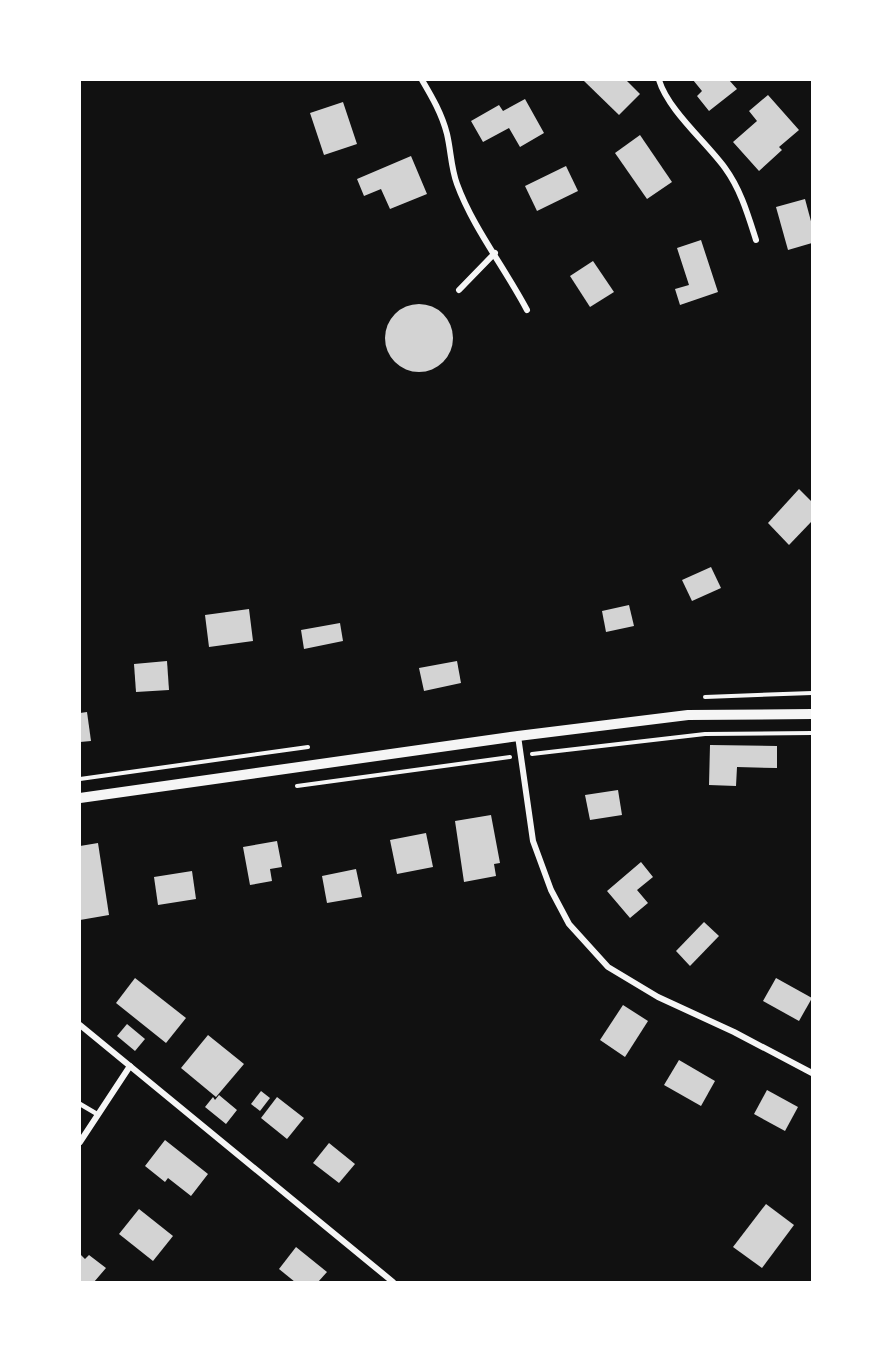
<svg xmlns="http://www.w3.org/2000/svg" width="892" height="1362" font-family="Commissioner,sans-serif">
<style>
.building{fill:#d3d3d3}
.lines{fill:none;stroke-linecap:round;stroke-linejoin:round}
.path{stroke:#f5f5f5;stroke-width:4}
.service{stroke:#f5f5f5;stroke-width:4.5}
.minor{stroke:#f5f5f5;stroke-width:6}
.tertiary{stroke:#f5f5f5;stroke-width:10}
</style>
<rect width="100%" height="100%" fill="#111"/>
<g class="building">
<polygon points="583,80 626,80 640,94 619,115"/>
<polygon points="693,80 729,80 737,89 709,111 697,96 702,91"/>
<polygon points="768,95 799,130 779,147 782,150 759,171 733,142 757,121 749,111"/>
<polygon points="525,99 544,133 520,147 509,128 483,142 471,121 499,105 503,111"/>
<polygon points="343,102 357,144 324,155 310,113"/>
<polygon points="640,135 672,182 647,199 615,153"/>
<polygon points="411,156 427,194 390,209 381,189 364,196 357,179"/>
<polygon points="566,166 578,191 537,211 525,186"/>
<polygon points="805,199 812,225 812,243 788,250 776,207"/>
<polygon points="701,240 718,292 680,305 675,289 689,285 677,248"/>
<polygon points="593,261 614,292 590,307 570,276"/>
<circle cx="419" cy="338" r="34"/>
<polygon points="799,489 812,502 812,521 789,545 768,523"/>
<polygon points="711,567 721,588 692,601 682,580"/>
<polygon points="629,605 634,626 606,632 602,611"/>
<polygon points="249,609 253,641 209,647 205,615"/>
<polygon points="340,623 343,641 304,649 301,630"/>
<polygon points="167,661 169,690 136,692 134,664"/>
<polygon points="457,661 461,683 424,691 419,668"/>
<polygon points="87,712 91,741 80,742 80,713"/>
<polygon points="710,745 777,746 777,768 737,767 736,786 709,785"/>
<polygon points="618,790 622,815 590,820 585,795"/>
<polygon points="491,815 500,863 494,864 496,876 464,882 455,821"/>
<polygon points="426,833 433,867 397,874 390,840"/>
<polygon points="277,841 282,867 270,869 272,881 250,885 243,847"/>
<polygon points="98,843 109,915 80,920 80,846"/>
<polygon points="641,862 653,877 637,890 648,903 630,918 607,891"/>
<polygon points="356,869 362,897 327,903 322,876"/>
<polygon points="192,871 196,899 158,905 154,877"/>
<polygon points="704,922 719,936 690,966 676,951"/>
<polygon points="135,978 186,1018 166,1043 116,1003"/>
<polygon points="776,978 812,998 799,1021 763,1001"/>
<polygon points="623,1005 648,1021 625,1057 600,1040"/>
<polygon points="127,1024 145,1039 135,1051 117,1036"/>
<polygon points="208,1035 244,1064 216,1097 181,1068"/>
<polygon points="679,1060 715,1081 701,1106 664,1085"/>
<polygon points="767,1090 798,1107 785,1131 754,1114"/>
<polygon points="261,1091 270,1098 260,1111 251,1104"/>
<polygon points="219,1095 237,1110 226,1124 205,1107 213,1097 215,1100"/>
<polygon points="277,1097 304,1118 287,1139 261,1118"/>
<polygon points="165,1140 208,1174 191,1196 168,1178 165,1182 145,1166"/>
<polygon points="329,1143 355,1164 339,1183 313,1163"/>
<polygon points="766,1204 794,1225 762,1268 733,1247"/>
<polygon points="139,1209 173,1236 153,1261 119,1234"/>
<polygon points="296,1247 327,1272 318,1282 295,1282 279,1269"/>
<polygon points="80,1254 85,1259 89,1255 106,1268 94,1282 80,1282"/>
</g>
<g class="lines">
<g class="path">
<polyline points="705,697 812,693"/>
<polyline points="532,754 705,734 812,733"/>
<polyline points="80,779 308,747"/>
<polyline points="297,786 510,757"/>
</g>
<polyline class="service" points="80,1104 97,1114"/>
<g class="minor">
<path d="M422,80C432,97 442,114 447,134C451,151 451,168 457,184C473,228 505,268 527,310"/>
<path d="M659,80C668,110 706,142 725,168C741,190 748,215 756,240"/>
<polyline points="459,290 495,253"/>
<polyline points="518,736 533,841 551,890 569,924 608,967 658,997 734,1032 812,1073"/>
<polyline points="80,1025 393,1282"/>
<polyline points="80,1142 130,1066"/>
</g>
<polyline class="tertiary" points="80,798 518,736 688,715 812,714"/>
</g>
<rect width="892" height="1362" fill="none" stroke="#ffffff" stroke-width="162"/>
</svg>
